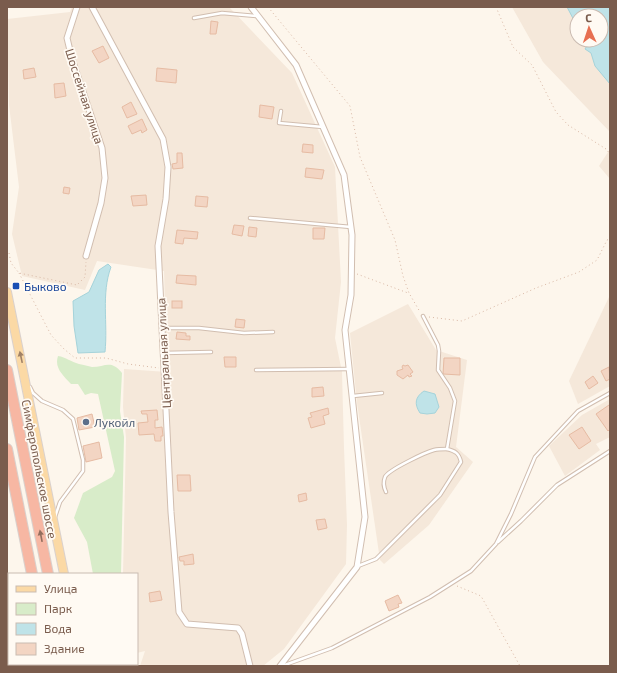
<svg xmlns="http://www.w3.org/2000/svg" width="617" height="673" font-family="'Exo 2',sans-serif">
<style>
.residential{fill:#f5e8da;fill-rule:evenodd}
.green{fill:#d8ecc9}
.water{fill:#bfe3e8;stroke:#a5d3da}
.building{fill:#f3d5c3;stroke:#e6bba3}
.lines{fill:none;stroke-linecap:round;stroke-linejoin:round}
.service-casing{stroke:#d1beb0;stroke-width:4.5}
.minor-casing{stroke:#d1beb0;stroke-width:7}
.primary-casing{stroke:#dad1cd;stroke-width:10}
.motorway-casing{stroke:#dad1cd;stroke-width:12}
.path{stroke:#d9b8a5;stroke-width:1;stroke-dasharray:1 3;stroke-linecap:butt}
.service{stroke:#fff;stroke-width:2.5}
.minor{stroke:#fff;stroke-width:5}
.primary{stroke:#fbd9a5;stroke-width:8}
.motorway{stroke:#f7b7a3;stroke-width:10}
.oneway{fill:#a18267}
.oneway2{fill:#936e5e}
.transit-dot{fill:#1a4fb4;stroke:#fffaf3;stroke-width:1.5}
.service-dot{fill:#5c6f8a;stroke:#fffaf3;stroke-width:1.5}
.labels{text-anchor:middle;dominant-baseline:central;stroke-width:3.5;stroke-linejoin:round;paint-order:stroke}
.street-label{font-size:12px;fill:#7a5c4d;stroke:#fffaf3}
.transit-label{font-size:12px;fill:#164399;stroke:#fffaf3;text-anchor:start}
.service-label{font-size:12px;fill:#4e5e75;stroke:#fffaf3;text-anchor:start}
</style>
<rect width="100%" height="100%" fill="#fdf6ec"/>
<g class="residential">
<polygon points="72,7 229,7 292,73 335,167 341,282 335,338 342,372 344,448 347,525 346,564 284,649 263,666 140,666 145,651 137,653 137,574 123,574 126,438 123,407 124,369 167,372 164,271 97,261 85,290 22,276 12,234 19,187 9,105 7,19 70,12"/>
<path d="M512,7H610V132L543,62ZM577,16H601V40H577Z"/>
<polygon points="610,149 610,179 599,166"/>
<polygon points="610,295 610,386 578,404 569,381"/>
<polygon points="408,304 436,350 467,360 456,447 473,462 429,525 384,564 380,560 357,403 350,333"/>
<polygon points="610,399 610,437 596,444 600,450 565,476 549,446 582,415"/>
</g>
<path class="green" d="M58,356C66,357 71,362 79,364C84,365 88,366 92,367C105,367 111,359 122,373L120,411L124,437L121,574H93L87,542L74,518L83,493L112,477L115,471L98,394L91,393L85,395L78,384H71C63,375 54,368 58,356Z"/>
<g class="water">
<polygon points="567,7 610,7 610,84 595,66 591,53 585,49 588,44 586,40 601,40 601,16 577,16 577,26"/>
<path d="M108,264L111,267C101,294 108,323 105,352L78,353L74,326L73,301L89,292L99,270Z"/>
<path d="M424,391L435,394L439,407L435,413L427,414L420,413C414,404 415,397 424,391Z"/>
</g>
<g class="building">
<polygon points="211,21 218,22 216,34 210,34"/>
<polygon points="103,46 109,58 99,63 92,51"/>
<polygon points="34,68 36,77 24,79 23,70"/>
<polygon points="157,68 177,70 176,83 156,81"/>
<polygon points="64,83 66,96 55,98 54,84"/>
<polygon points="131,102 137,114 127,118 122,107"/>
<polygon points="260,105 274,107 272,119 259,117"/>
<polygon points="142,119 147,130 142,133 141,130 132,134 128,126"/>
<polygon points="303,144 313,145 313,153 302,152"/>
<polygon points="177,153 182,153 183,168 173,169 172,164 177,163"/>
<polygon points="306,168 324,170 322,179 305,177"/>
<polygon points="64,187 70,188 69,194 63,193"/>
<polygon points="146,195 147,205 133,206 131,196"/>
<polygon points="196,196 208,197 207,207 195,206"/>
<polygon points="234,225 244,226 242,236 232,234"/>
<polygon points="249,227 257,228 256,237 248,236"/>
<polygon points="313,228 325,228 324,239 313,239"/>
<polygon points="177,230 198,232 197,239 184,238 183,244 175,243"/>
<polygon points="177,275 196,276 196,285 176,283"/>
<rect x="172" y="301" width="10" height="7"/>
<polygon points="236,319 245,320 244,328 235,327"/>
<polygon points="177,332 186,333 186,336 190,336 190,340 176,339"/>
<polygon points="224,357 236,357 236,367 225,367"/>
<polygon points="444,358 460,358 460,375 443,374"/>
<polygon points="403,365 405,366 408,365 413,372 410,374 412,376 409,377 408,375 403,379 397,375 397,371 403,369 402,367"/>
<polygon points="609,367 610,379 606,381 601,371"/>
<polygon points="593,376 598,383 589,389 585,382"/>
<polygon points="323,387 324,396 312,397 312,388"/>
<polygon points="609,405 610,407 610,429 608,431 596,414"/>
<polygon points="328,408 329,414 323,416 325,424 311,428 308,418 312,417 310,413"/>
<polygon points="157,410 158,420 155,420 155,428 162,427 163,436 161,436 161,441 155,441 154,434 139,435 138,423 148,422 147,414 142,414 141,411"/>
<polygon points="92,414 95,427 79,430 77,418"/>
<polygon points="582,427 591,441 579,449 569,435"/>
<polygon points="99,442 102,458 86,462 83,446"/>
<polygon points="177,475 190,475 191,491 178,491"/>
<polygon points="306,493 307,500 299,502 298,495"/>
<polygon points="325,519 327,528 318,530 316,520"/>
<polygon points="193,554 194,564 184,565 184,561 180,561 179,557"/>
<polygon points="160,591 162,600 150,602 149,593"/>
<polygon points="398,595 402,603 398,604 399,607 389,611 385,601"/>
</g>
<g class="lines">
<defs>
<g id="service">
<polyline points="194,18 222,13 257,16"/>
<polyline points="281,111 279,123 323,127"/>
<polyline points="250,218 351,227"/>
<polyline points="162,328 199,328 244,333 273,332"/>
<polyline points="164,353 211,352"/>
<polyline points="256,370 349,369"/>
<polyline points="30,387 33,393 42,401 63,410 73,419 83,460 83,471 60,502 55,517"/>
<polyline points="353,396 382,393"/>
<path d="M386,492C384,488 383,482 385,477C388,470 426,452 434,450C438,449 442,449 447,449"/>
<polyline points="498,542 521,521 557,485 610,451"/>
<path d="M358,566L376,559L440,495L461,462C459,453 455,451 447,449L455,401L450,388L438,370L439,351L438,345L423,316"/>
<polyline points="282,666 332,648 430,597 471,571 496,544 511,514 535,457 578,411 610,393"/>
</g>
<g id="minor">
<polyline points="77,7 67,38 72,59 102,148 105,178 101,203 86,256"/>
<polyline points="92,7 163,139 168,167 166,199 158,246 171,512 179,612 187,624 238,628 242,634 250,666"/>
<polyline points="251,7 296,65 344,175 352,235 351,295 345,330 365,517 357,567 280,666"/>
</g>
<g id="primary">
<polyline points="7,292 64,574"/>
<polyline points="81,664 82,666"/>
</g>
<g id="motorway">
<polyline points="7,370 48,574"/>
<polyline points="7,449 32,574"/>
<polyline points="51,664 51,666"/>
<polyline points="67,664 67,666"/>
</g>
</defs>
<use href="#service" class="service-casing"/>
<use href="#minor" class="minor-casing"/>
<use href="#primary" class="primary-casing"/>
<use href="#motorway" class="motorway-casing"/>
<g class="path">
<polyline points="268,7 350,106 360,157 395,240 403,276 409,293 420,312"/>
<polyline points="496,7 513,47 532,65 556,112 568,125 606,149 610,154"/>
<polyline points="9,253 11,263 19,273 77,285 85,277 86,262"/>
<polyline points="19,273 51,335 64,349 75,358 106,358 128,364 159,368"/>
<polyline points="357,274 408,293"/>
<polyline points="429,317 462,321 536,288 579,272 597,260 607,240 610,239"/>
<polyline points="457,586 481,596 520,666"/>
</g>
<use href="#service" class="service"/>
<use href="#minor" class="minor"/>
<use href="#primary" class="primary"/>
<use href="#motorway" class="motorway"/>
</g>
<defs><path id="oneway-solid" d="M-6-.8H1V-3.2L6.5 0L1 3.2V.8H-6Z"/></defs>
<use class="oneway" href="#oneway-solid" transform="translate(21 357) rotate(-102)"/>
<use class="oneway2" href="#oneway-solid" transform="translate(41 536) rotate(-101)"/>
<rect class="transit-dot" x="12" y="282" width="8" height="8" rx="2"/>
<circle class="service-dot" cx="86" cy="422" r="4"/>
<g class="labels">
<g class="street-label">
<text transform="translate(85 96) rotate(72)">Шоссейная улица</text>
<text transform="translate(163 353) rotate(-93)">Центральная улица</text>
<text transform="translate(40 469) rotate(79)">Симферопольское шоссе</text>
</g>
<g class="transit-label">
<text x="24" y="286">Быково</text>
</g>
<g class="service-label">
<text x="94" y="422">Лукойл</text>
</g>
</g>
<rect width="617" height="673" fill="none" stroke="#7a5c4d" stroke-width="16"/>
<rect x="8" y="573" width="130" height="92" fill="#fffaf3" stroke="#cabbb1"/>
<rect x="16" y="586" width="20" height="6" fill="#fbd9a5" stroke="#cabbb1"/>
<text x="44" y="593" font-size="12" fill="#7a5c4d">Улица</text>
<rect x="16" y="603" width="20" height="12" fill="#d8ecc9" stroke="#cabbb1"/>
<text x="44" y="613" font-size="12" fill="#7a5c4d">Парк</text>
<rect x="16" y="623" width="20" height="12" fill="#bfe3e8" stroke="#cabbb1"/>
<text x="44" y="633" font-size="12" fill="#7a5c4d">Вода</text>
<rect x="16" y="643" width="20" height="12" fill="#f3d5c3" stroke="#cabbb1"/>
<text x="44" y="653" font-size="12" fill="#7a5c4d">Здание</text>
<g transform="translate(589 28) rotate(357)"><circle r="19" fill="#fffaf3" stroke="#cabbb1"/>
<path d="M0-3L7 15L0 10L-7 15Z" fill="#e76f51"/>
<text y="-6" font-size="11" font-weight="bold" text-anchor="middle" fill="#7a5c4d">С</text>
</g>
</svg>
